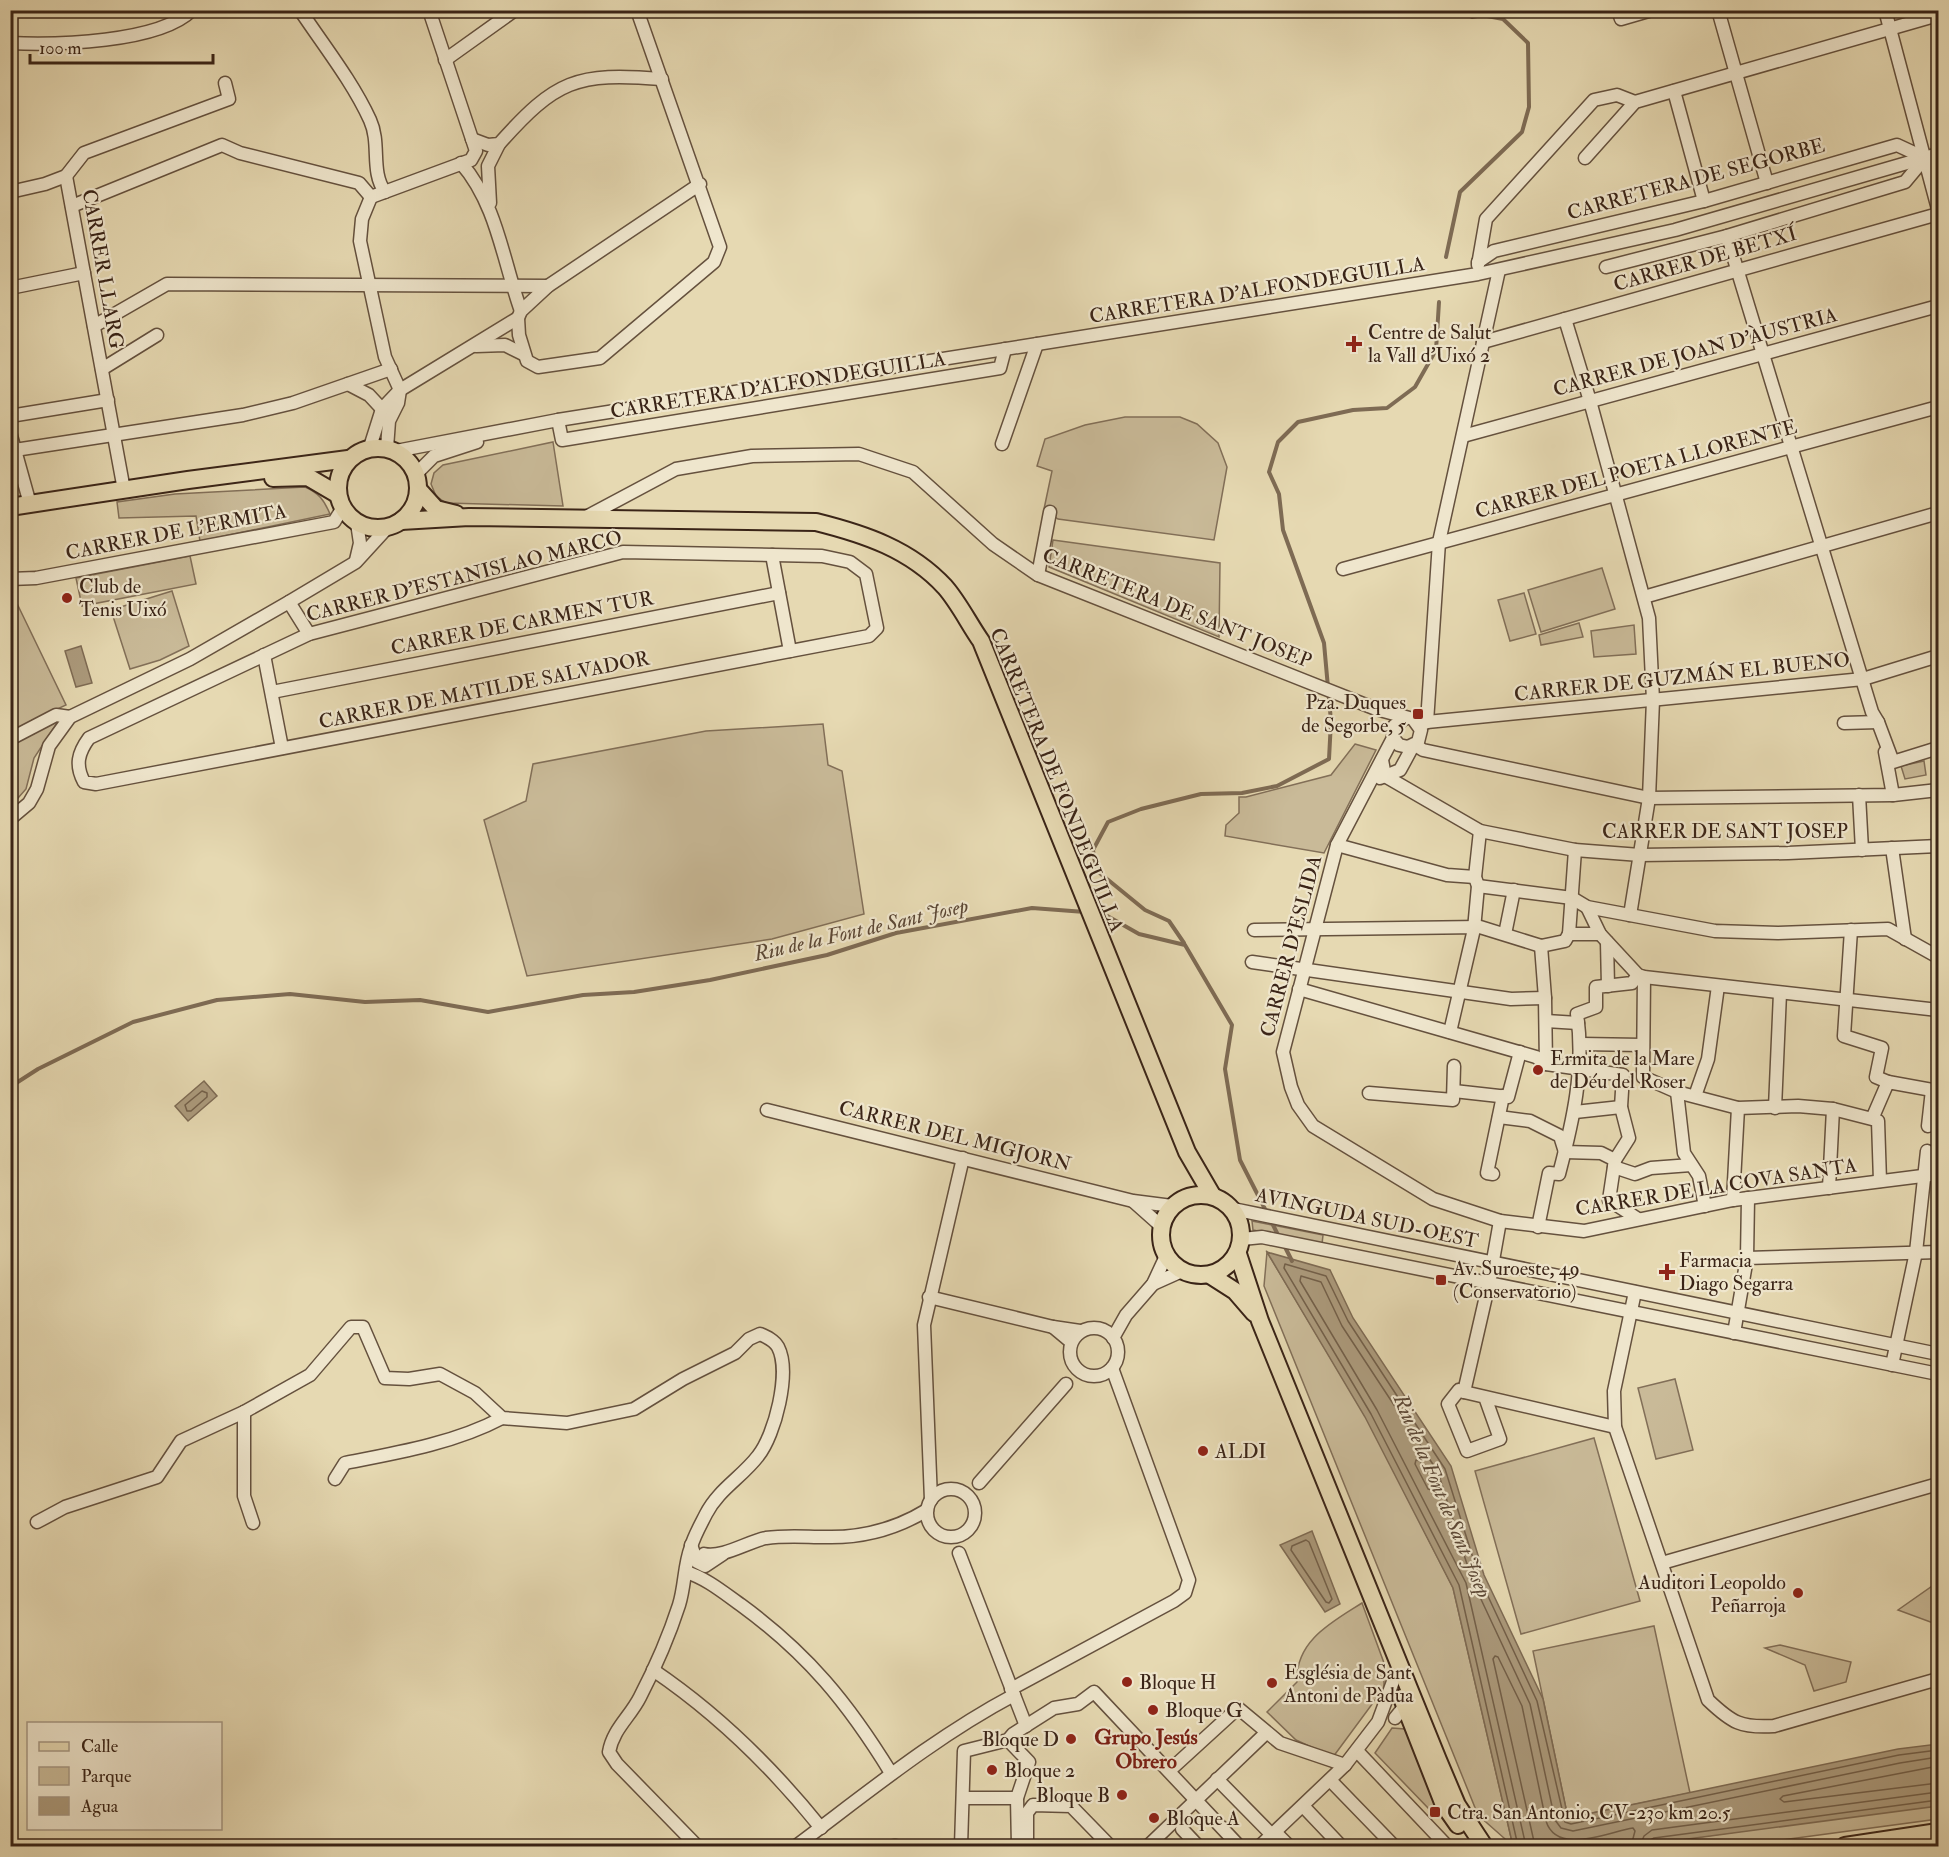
<svg xmlns="http://www.w3.org/2000/svg" width="1949" height="1857" font-family="'IM FELL Double Pica',serif">
<style>
.green{fill:#c9ba98;stroke:#826f58;stroke-width:1.5}
.water{fill:#ac9b7d;stroke:#7e6b54;stroke-width:1.5}
.lines{fill:none;stroke-linecap:round;stroke-linejoin:round}
.shore{stroke:#73604a;stroke-width:1.5}
.stream{stroke:#7e6b54;stroke-width:4}
.minor-casing{stroke:#65513e;stroke-width:15}
.major-casing{stroke:#3a2417;stroke-width:20}
.minor{stroke:#efe6cd;stroke-width:12}
.major{stroke:#e6d9b2;stroke-width:16}
.poi-dot{fill:#8f2418;stroke:#efe6cd;stroke-width:2}
.labels{text-anchor:middle;dominant-baseline:central;stroke-width:4.5;stroke-linejoin:round;paint-order:stroke}
.street-label{font-size:20px;fill:#3a2417;stroke:#efe6cd}
.poi-label{font-size:20px;fill:#3a2417;stroke:#efe6cd;text-anchor:start}
.water-label{font-size:21px;font-style:italic;fill:#5c4836;stroke:#efe6cd}
.neighbourhood-label{font-size:21px;font-weight:bold;fill:#7a1f14;stroke:#efe6cd}
</style>
<rect width="100%" height="100%" fill="#e6d9b2"/>
<filter id="stains"><feTurbulence type="fractalNoise" baseFrequency=".00333" numOctaves="4"/><feColorMatrix values="0 0 0 0 .2 0 0 0 0 .09 0 0 0 0 .02 0 0 0 .5 -.17"/></filter>
<radialGradient id="worn" r=".72"><stop offset=".6" stop-color="#630" stop-opacity="0"/><stop offset="1" stop-color="#630" stop-opacity=".3"/></radialGradient>
<g class="green">
<polygon points="1125,417 1180,417 1197,424 1218,443 1227,467 1214,540 1058,519 1044,509 1052,471 1037,466 1045,439 1085,425"/>
<polygon points="553,442 563,506 446,503 436,496 431,484 434,473 443,465"/>
<path d="M305,487C319,493 324,500 330,514L200,541L196,516L119,518L117,502L175,494Z"/>
<polygon points="1053,540 1220,563 1219,637 1049,567"/>
<polygon points="190,556 196,584 82,606 76,578"/>
<polygon points="1602,568 1615,609 1541,632 1528,590"/>
<polygon points="10,589 66,705 11,731 10,731"/>
<polygon points="172,591 189,646 160,660 130,669 111,610"/>
<polygon points="1524,593 1536,634 1510,641 1498,600"/>
<polygon points="1579,623 1583,637 1541,645 1539,635"/>
<polygon points="1634,625 1636,654 1594,657 1591,631"/>
<polygon points="59,720 34,758 26,789 11,806 11,744"/>
<polygon points="823,724 828,765 842,771 864,914 772,939 527,976 484,820 526,801 533,764 706,731"/>
<polygon points="1355,744 1376,750 1324,853 1225,836 1226,825 1239,813 1239,797 1246,797 1331,775"/>
<polygon points="1924,761 1926,775 1905,779 1901,766"/>
<polygon points="1252,1221 1323,1235 1322,1244 1253,1230"/>
<polygon points="1267,1252 1369,1422 1453,1588 1513,1846 1478,1815 1264,1286"/>
<polygon points="1675,1379 1693,1450 1656,1459 1638,1388"/>
<polygon points="1594,1438 1640,1601 1521,1634 1475,1471"/>
<polygon points="1938,1582 1938,1674 1936,1624 1898,1610"/>
<path d="M1362,1603L1384,1663V1688L1333,1757L1296,1740L1267,1712L1297,1682C1295,1641 1332,1622 1362,1603Z"/>
<polygon points="1654,1626 1690,1793 1568,1818 1533,1651"/>
<polygon points="1780,1645 1851,1662 1846,1682 1814,1691 1805,1665 1765,1648"/>
<polygon points="1392,1728 1405,1729 1444,1805 1431,1811 1375,1753"/>
<polygon points="1927,1805 1938,1806 1938,1819 1737,1846 1635,1846"/>
</g>
<g class="water">
<polygon points="81,646 92,683 76,687 65,651"/>
<polygon points="204,1081 217,1096 188,1121 175,1106"/>
<polygon points="1267,1252 1330,1270 1353,1318 1451,1466 1484,1575 1543,1699 1568,1818 1898,1749 1938,1744 1938,1806 1635,1846 1513,1846 1453,1588 1365,1417"/>
<polygon points="1312,1531 1340,1604 1325,1612 1280,1545"/>
</g>
<g class="lines">
<g class="shore">
<polygon points="202,1091 207,1093 207,1097 191,1111 187,1111 185,1105"/>
<polygon points="1416,1460 1420,1461 1430,1476 1432,1490 1428,1489 1415,1464"/>
<polygon points="1306,1540 1309,1542 1332,1599 1329,1603 1326,1602 1291,1550 1292,1546"/>
<polyline points="1938,1766 1783,1796 1780,1799 1784,1802 1938,1783"/>
<polyline points="1518,1846 1459,1585 1371,1414 1284,1268 1285,1264 1326,1276 1348,1321 1445,1469 1479,1577 1537,1701 1565,1822 1571,1824 1899,1755 1938,1750"/>
<polyline points="1526,1846 1466,1583 1377,1410 1300,1281 1301,1276 1321,1282 1342,1326 1438,1472 1472,1580 1530,1704 1555,1820 1561,1828 1573,1831 1900,1763 1938,1757"/>
<path d="M1535,1846L1493,1659L1495,1656L1498,1657L1522,1706L1546,1821C1557,1856 1608,1832 1633,1828L1635,1831L1631,1846"/>
<polyline points="1640,1846 1644,1836 1652,1830 1938,1792"/>
<polyline points="1648,1846 1649,1841 1654,1838 1938,1800"/>
</g>
<g class="stream">
<polyline points="1425,10 1434,14 1460,11 1472,17 1482,15 1503,19 1528,43 1529,107 1522,132 1460,192 1446,257"/>
<polyline points="1095,913 1102,913 1139,934 1185,945 1232,1025 1225,1069 1240,1160 1267,1213"/>
<polyline points="1184,943 1169,921 1145,910 1096,870 1093,850 1108,822 1141,809 1201,794 1242,793 1277,786 1329,759 1331,721 1324,643 1283,530 1279,494 1269,472 1278,442 1298,422 1353,410 1387,408 1415,387 1436,350 1439,302"/>
<polyline points="10,1087 38,1069 133,1022 217,1000 290,994 365,1002 420,1000 488,1012 583,995 634,992 710,980 827,955 896,933 1032,908 1085,912"/>
<polyline points="1270,1219 1279,1237"/>
<polyline points="1283,1243 1292,1261"/>
</g>
<defs>
<g id="minor">
<path d="M300,10C324,46 352,81 370,120C381,144 370,171 385,192"/>
<polyline points="637,10 720,247 714,262 600,358 538,367 527,361 519,335 518,318 521,311 548,286 700,184"/>
<polyline points="1618,10 1621,19 1652,10"/>
<polyline points="1718,10 1767,183"/>
<polyline points="1885,10 1938,209"/>
<path d="M10,43C55,45 159,43 192,10"/>
<polyline points="445,60 515,10"/>
<polyline points="1674,91 1704,201"/>
<path d="M472,139L488,145L499,144C556,80 576,72 662,79"/>
<polyline points="1585,158 1635,102 1938,15"/>
<path d="M461,163C497,204 503,261 521,311"/>
<polyline points="66,176 124,490"/>
<polyline points="10,192 45,184 66,176 84,153 229,99 225,83"/>
<polyline points="371,197 362,219 360,241 385,357 400,390 398,403 389,421 387,448"/>
<polyline points="490,203 488,166 499,144"/>
<polyline points="72,206 222,145 240,153 359,183 371,197 471,160 476,151 429,10"/>
<polyline points="1727,236 1872,712 1878,722 1893,762 1938,748"/>
<polyline points="1478,262 1494,251 1704,201 1897,145 1925,158"/>
<polyline points="1478,265 1486,219 1594,100 1617,95 1635,102"/>
<polyline points="1606,267 1727,236 1905,182 1925,158"/>
<polyline points="10,288 84,273"/>
<polyline points="1565,319 1590,401 1649,618 1653,700 1649,798 1630,915"/>
<polyline points="94,326 167,284 548,286"/>
<polyline points="1483,342 1938,214"/>
<polyline points="476,346 505,345 523,354"/>
<polyline points="102,369 157,335"/>
<polyline points="348,384 369,395 382,409"/>
<polyline points="10,416 108,400"/>
<polyline points="558,420 562,440 1000,368 1005,349"/>
<polyline points="10,432 30,504"/>
<polyline points="1463,436 1938,306"/>
<polyline points="1002,444 1037,344"/>
<polyline points="370,447 382,409 400,390 518,318"/>
<polyline points="15,450 243,415 293,403 391,369"/>
<polyline points="396,451 558,420 1478,274 1675,230 1938,154"/>
<polyline points="416,474 434,456 477,442"/>
<polyline points="586,517 676,469 752,456 859,454 913,472 993,544 1038,575 1376,709 1413,719 1421,730 1418,742 1408,747 1399,745 1393,738"/>
<path d="M623,552L822,556L850,562L866,574L877,628L869,636L96,784L84,782C75,765 78,753 89,738L309,634Z"/>
<polyline points="772,555 790,651"/>
<polyline points="356,560 360,543 357,523"/>
<polyline points="1343,569 1938,407"/>
<polyline points="1038,575 1050,512"/>
<polyline points="10,579 36,578 334,522 342,509"/>
<polyline points="1644,597 1938,513"/>
<polyline points="289,602 309,634"/>
<polyline points="264,655 282,748"/>
<polyline points="272,692 779,593"/>
<polyline points="1404,719 1394,726 1393,738 1337,845 1283,1052 1291,1087 1298,1105 1313,1126 1433,1199 1500,1221 1584,1231 1733,1200 1938,1174"/>
<polyline points="1427,722 1439,542 1499,270"/>
<polyline points="1844,723 1878,722"/>
<polyline points="1419,726 1427,722 1863,679 1938,656"/>
<polyline points="10,739 56,715 70,717"/>
<polyline points="1415,745 1423,750 1649,798 1893,795 1938,790"/>
<polyline points="1885,752 1893,795"/>
<polyline points="1382,760 1385,776 1480,831 1575,850 1640,855 1788,853 1938,846"/>
<polyline points="1380,778 1400,770 1413,746"/>
<polyline points="1859,795 1862,850"/>
<polyline points="10,819 29,803 37,789 49,746 70,717 190,659 289,602 356,562 388,527"/>
<polyline points="1337,845 1447,875 1475,877"/>
<polyline points="1892,848 1905,939"/>
<polyline points="1478,886 1572,898 1587,907 1715,931 1778,933 1888,929 1938,957"/>
<polyline points="1587,907 1600,934 1638,975 1644,977 1938,1010"/>
<polyline points="1254,930 1480,927 1541,946 1565,941 1569,934"/>
<polyline points="1851,930 1844,1036 1882,1048 1876,1077 1888,1082"/>
<polyline points="1505,934 1514,890"/>
<polyline points="1569,934 1575,850"/>
<polyline points="1569,934 1600,934"/>
<polyline points="1607,942 1608,986"/>
<polyline points="1541,946 1545,998 1546,1064"/>
<polyline points="1252,962 1511,999 1545,998"/>
<polyline points="1644,977 1643,1077 1677,1092 1738,1108 1798,1106 1833,1109 1872,1119 1888,1082 1932,1090 1928,1126"/>
<polyline points="1299,989 1536,1057 1546,1064 1623,1075 1621,1107 1629,1138 1615,1160 1609,1200 1638,1219"/>
<polyline points="1546,1021 1578,1023"/>
<polyline points="1450,1032 1474,929 1478,886 1475,877 1480,831"/>
<polyline points="1581,1044 1642,1045"/>
<polyline points="1454,1091 1508,1097 1520,1052"/>
<polyline points="1677,1092 1684,1153 1699,1176 1705,1206"/>
<polyline points="1369,1093 1453,1100 1454,1066"/>
<polyline points="1695,1096 1708,1059 1718,986"/>
<polyline points="1775,1108 1780,993"/>
<polyline points="767,1110 1133,1201 1172,1206"/>
<polyline points="1575,1112 1621,1107"/>
<polyline points="1499,1117 1530,1121 1560,1136 1565,1152 1601,1153 1615,1160"/>
<polyline points="1878,1121 1880,1181"/>
<polyline points="1614,1167 1635,1174 1651,1168 1691,1165"/>
<polyline points="1493,1174 1487,1173 1503,1096"/>
<polyline points="1829,1188 1833,1109"/>
<polyline points="1733,1200 1738,1108"/>
<polyline points="1134,1202 1161,1226"/>
<polyline points="1233,1209 1938,1354"/>
<path d="M1538,1227L1549,1173L1559,1174C1573,1121 1585,1069 1577,1014L1596,1007V987L1632,983L1638,975"/>
<polyline points="1242,1239 1262,1237 1938,1374"/>
<polyline points="1747,1258 1938,1252"/>
<polyline points="1153,1284 1182,1271"/>
<path d="M1635,1292L1614,1391L1615,1427L1708,1700C1732,1723 1741,1728 1774,1726L1938,1679"/>
<polyline points="929,1297 1053,1327"/>
<circle cx="1094" cy="1352" r="24"/>
<polyline points="1734,1333 1747,1258 1748,1198"/>
<polyline points="1113,1338 1126,1315 1153,1284 1166,1256"/>
<polyline points="1071,1342 1053,1327 1080,1331"/>
<polyline points="1892,1365 1916,1252 1927,1151"/>
<polyline points="1464,1392 1489,1283 1500,1221"/>
<polyline points="1485,1397 1500,1439 1467,1451 1448,1404 1459,1390 1464,1392 1615,1427"/>
<polyline points="244,1412 244,1496 253,1523"/>
<path d="M335,1479L345,1463C397,1453 455,1443 502,1418"/>
<polyline points="979,1483 1066,1384"/>
<circle cx="951" cy="1513" r="24"/>
<polyline points="931,1500 924,1325 963,1158"/>
<path d="M37,1522L65,1507L157,1477L181,1441L244,1412L310,1375L351,1327H363L385,1378L409,1379L440,1374L475,1393L502,1418L567,1423L634,1409L683,1379L735,1353L749,1339L760,1334C767,1337 774,1340 778,1347C791,1372 775,1435 758,1456C742,1477 718,1490 706,1514C701,1524 694,1536 691,1547C684,1565 685,1586 679,1605C669,1636 655,1668 640,1697C630,1717 613,1729 609,1752L617,1764L697,1846"/>
<polyline points="691,1545 697,1562 705,1566 723,1554"/>
<polyline points="959,1553 1026,1726"/>
<path d="M704,1554C723,1558 747,1542 766,1538C786,1535 806,1537 826,1537C863,1538 896,1529 927,1510"/>
<polyline points="1662,1563 1938,1484"/>
<path d="M686,1572C706,1578 724,1593 741,1605C808,1654 848,1703 891,1773"/>
<path d="M653,1670C718,1714 772,1767 821,1828"/>
<polyline points="1011,1689 1174,1601 1185,1593 1189,1580 1112,1368"/>
<polyline points="1395,1718 1404,1707 1407,1699"/>
<polyline points="1008,1740 1029,1762 1017,1798 1018,1846"/>
<polyline points="1357,1751 1447,1846"/>
<polyline points="1169,1771 1238,1708 1280,1743 1345,1765"/>
<polyline points="1217,1779 1272,1835"/>
<polyline points="1330,1780 1394,1846"/>
<polyline points="963,1798 1017,1798"/>
<polyline points="1303,1806 1341,1846"/>
<polyline points="1182,1829 1198,1846"/>
<polyline points="1275,1832 1289,1846"/>
<path d="M796,1846C867,1793 935,1737 1014,1695"/>
<polyline points="894,1846 896,1846"/>
<polyline points="961,1846 964,1751 1008,1740 1013,1734 1054,1708 1078,1704 1094,1692 1239,1846"/>
<polyline points="1027,1846 1027,1813 1033,1805 1071,1806 1110,1846"/>
<polyline points="1148,1846 1266,1733"/>
<polyline points="1260,1846 1345,1765 1378,1722 1395,1676"/>
</g>
<g id="major">
<circle cx="378" cy="488" r="40"/>
<polyline points="273,478 308,477 337,494"/>
<polyline points="418,489 436,509 456,514"/>
<polyline points="10,507 188,480 348,459"/>
<path d="M401,521L469,517L816,522C864,534 910,549 945,587C959,603 969,624 981,641L1187,1152L1212,1195"/>
<circle cx="1201" cy="1235" r="40"/>
<polyline points="1238,1254 1260,1321 1438,1760 1457,1805 1484,1846"/>
<polyline points="1210,1275 1235,1291 1254,1313"/>
<polyline points="1402,1698 1444,1805 1458,1825"/>
<polyline points="1845,1846 1938,1832"/>
</g>
</defs>
<use href="#minor" class="minor-casing"/>
<use href="#major" class="major-casing"/>
<use href="#minor" class="minor"/>
<use href="#major" class="major"/>
</g>
<g class="poi-dot">
<path d="M1351 335h6v6h6v6h-6v6h-6v-6h-6v-6h6z"/>
<circle cx="67" cy="598" r="6"/>
<rect x="1412" y="708" width="12" height="12" rx="3"/>
<circle cx="1538" cy="1070" r="6"/>
<path d="M1664 1263h6v6h6v6h-6v6h-6v-6h-6v-6h6z"/>
<rect x="1435" y="1274" width="12" height="12" rx="3"/>
<circle cx="1203" cy="1451" r="6"/>
<circle cx="1798" cy="1593" r="6"/>
<circle cx="1127" cy="1682" r="6"/>
<circle cx="1272" cy="1683" r="6"/>
<circle cx="1153" cy="1710" r="6"/>
<circle cx="1071" cy="1739" r="6"/>
<circle cx="992" cy="1770" r="6"/>
<circle cx="1122" cy="1795" r="6"/>
<rect x="1429" y="1806" width="12" height="12" rx="3"/>
<circle cx="1154" cy="1818" r="6"/>
</g>
<g class="labels">
<g class="street-label">
<text transform="translate(1696 179) rotate(-15)">CARRETERA DE SEGORBE</text>
<text transform="translate(1705 259) rotate(-16)">CARRER DE BETXÍ</text>
<text transform="translate(103 269) rotate(80)">CARRER LLARG</text>
<text transform="translate(1257 290) rotate(-9)">CARRETERA D'ALFONDEGUILLA</text>
<text transform="translate(1695 352) rotate(-15)">CARRER DE JOAN D'ÀUSTRIA</text>
<text transform="translate(778 385) rotate(-9)">CARRETERA D'ALFONDEGUILLA</text>
<text transform="translate(1636 469) rotate(-15)">CARRER DEL POETA LLORENTE</text>
<text transform="translate(176 532) rotate(-11)">CARRER DE L'ERMITA</text>
<text transform="translate(464 576) rotate(-14)">CARRER D'ESTANISLAO MARCO</text>
<text transform="translate(1177 608) rotate(22)">CARRETERA DE SANT JOSEP</text>
<text transform="translate(522 623) rotate(-11)">CARRER DE CARMEN TUR</text>
<text transform="translate(1682 677) rotate(-6)">CARRER DE GUZMÁN EL BUENO</text>
<text transform="translate(484 690) rotate(-11)">CARRER DE MATILDE SALVADOR</text>
<text transform="translate(1057 780) rotate(68)">CARRETERA DE FONDEGUILLA</text>
<text x="1725" y="831">CARRER DE SANT JOSEP</text>
<text transform="translate(1291 946) rotate(-75)">CARRER D'ESLIDA</text>
<text transform="translate(955 1136) rotate(14)">CARRER DEL MIGJORN</text>
<text transform="translate(1716 1187) rotate(-9)">CARRER DE LA COVA SANTA</text>
<text transform="translate(1367 1218) rotate(12)">AVINGUDA SUD-OEST</text>
</g>
<g class="poi-label">
<text x="1368" y="332">Centre de Salut<tspan x="1368" dy="23">la Vall d'Uixó 2</tspan></text>
<text x="79" y="586">Club de<tspan x="79" dy="23">Tenis Uixó</tspan></text>
<text x="1406" y="702" text-anchor="end">Pza. Duques<tspan x="1406" dy="23">de Segorbe, 5</tspan></text>
<text x="1550" y="1058">Ermita de la Mare<tspan x="1550" dy="23">de Déu del Roser</tspan></text>
<text x="1679" y="1260">Farmacia<tspan x="1679" dy="23">Diago Segarra</tspan></text>
<text x="1453" y="1268">Av. Suroeste, 49<tspan x="1453" dy="23">(Conservatorio)</tspan></text>
<text x="1215" y="1451">ALDI</text>
<text x="1786" y="1582" text-anchor="end">Auditori Leopoldo<tspan x="1786" dy="23">Peñarroja</tspan></text>
<text x="1284" y="1672">Església de Sant<tspan x="1284" dy="23">Antoni de Pàdua</tspan></text>
<text x="1139" y="1682">Bloque H</text>
<text x="1165" y="1710">Bloque G</text>
<text x="1059" y="1739" text-anchor="end">Bloque D</text>
<text x="1004" y="1770">Bloque 2</text>
<text x="1110" y="1795" text-anchor="end">Bloque B</text>
<text x="1447" y="1812">Ctra. San Antonio, CV-230 km 20.5</text>
<text x="1166" y="1818">Bloque A</text>
</g>
<g class="water-label">
<text transform="translate(861 930) rotate(-13)">Riu de la Font de Sant Josep</text>
<text transform="translate(1442 1496) rotate(67)">Riu de la Font de Sant Josep</text>
</g>
<g class="neighbourhood-label">
<text x="1146" y="1737">Grupo Jesús<tspan x="1146" dy="24">Obrero</tspan></text>
</g>
</g>
<rect width="1949" height="1857" fill="none" stroke="#e6d9b2" stroke-width="36"/>
<rect x="12" y="12" width="1925" height="1833" fill="none" stroke="#3a2417" stroke-width="3"/>
<rect x="18" y="18" width="1913" height="1821" fill="none" stroke="#3a2417" stroke-width="1.5"/>
<rect x="27" y="1722" width="195" height="108" fill="#efe6cd" stroke="#a79884" stroke-width="1.5"/>
<rect x="39" y="1742" width="30" height="9" fill="#e6d9b2" stroke="#a79884" stroke-width="1.5"/>
<text x="81" y="1752" font-size="18" fill="#3a2417">Calle</text>
<rect x="39" y="1767" width="30" height="18" fill="#c9ba98" stroke="#a79884" stroke-width="1.5"/>
<text x="81" y="1782" font-size="18" fill="#3a2417">Parque</text>
<rect x="39" y="1797" width="30" height="18" fill="#ac9b7d" stroke="#a79884" stroke-width="1.5"/>
<text x="81" y="1812" font-size="18" fill="#3a2417">Agua</text>
<path d="M30 54v9h183v-9" fill="none" stroke="#3a2417" stroke-width="3"/>
<text x="39" y="54" font-size="18" fill="#3a2417" stroke="#efe6cd" stroke-width="4.5" paint-order="stroke">100 m</text>
<rect width="100%" height="100%" filter="url(#stains)"/>
<rect width="100%" height="100%" fill="url(#worn)"/>
</svg>
